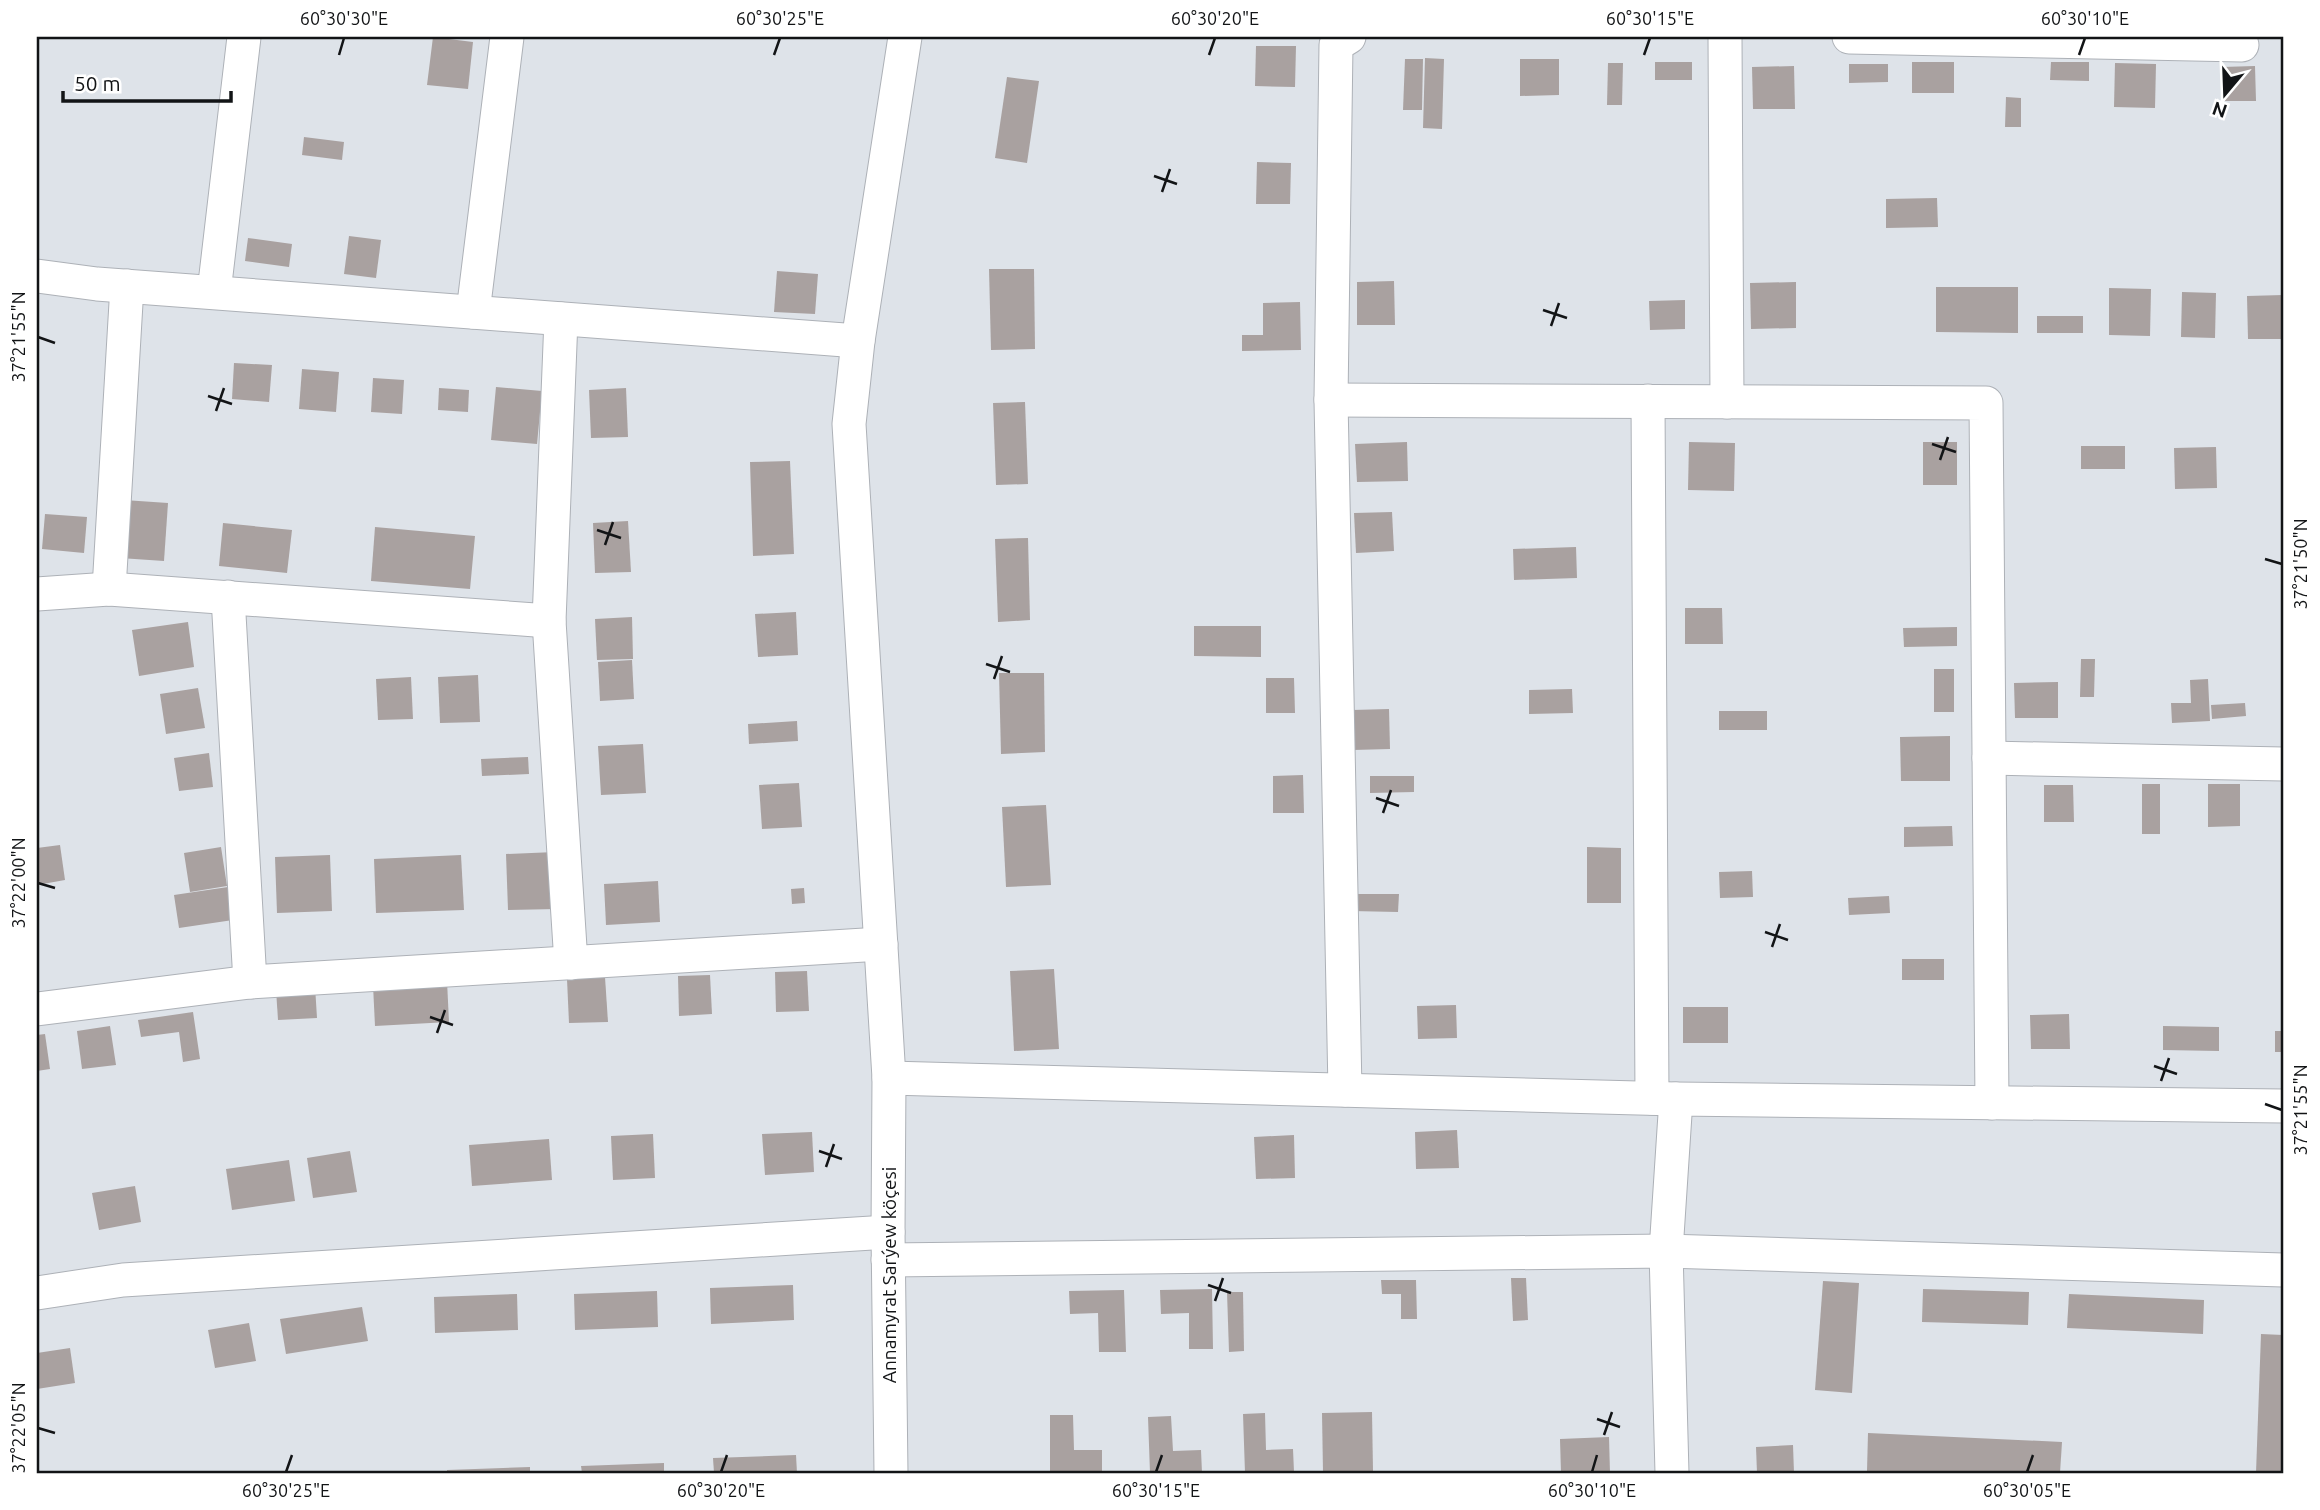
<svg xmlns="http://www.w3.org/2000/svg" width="2320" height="1510" font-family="Ubuntu,sans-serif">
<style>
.building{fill:#a9a1a0}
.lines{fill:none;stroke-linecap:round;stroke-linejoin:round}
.minor-casing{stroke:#adb1b7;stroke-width:35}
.minor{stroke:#fff;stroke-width:33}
.ticks{fill:none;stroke:#121416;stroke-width:2.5}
.labels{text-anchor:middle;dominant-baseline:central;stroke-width:5;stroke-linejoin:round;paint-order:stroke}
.street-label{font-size:19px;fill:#121416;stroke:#fff}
.neatline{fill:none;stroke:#121416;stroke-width:2.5}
.ticks-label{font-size:18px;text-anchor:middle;fill:#121416}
</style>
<rect width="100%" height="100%" fill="#dee3e9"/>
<g class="building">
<polygon points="433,37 473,42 468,89 427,85"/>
<polygon points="1256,46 1296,46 1295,87 1255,86"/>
<polygon points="1425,58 1444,59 1442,129 1423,128"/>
<polygon points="1405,59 1423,59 1422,110 1403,110"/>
<polygon points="1520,59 1559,59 1559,95 1520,96"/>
<rect x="1655" y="62" width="37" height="18"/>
<rect x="1912" y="62" width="42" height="31"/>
<polygon points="2051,62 2089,62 2089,81 2050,80"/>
<polygon points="1608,63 1623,63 1622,105 1607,105"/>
<polygon points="2115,63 2156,64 2155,108 2114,107"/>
<polygon points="1849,64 1888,64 1888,82 1849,83"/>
<polygon points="1794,66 1795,109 1753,109 1752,67"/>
<polygon points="2255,66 2256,101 2222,101 2222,67"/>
<polygon points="1007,77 1039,81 1027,163 995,158"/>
<polygon points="2006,97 2021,98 2021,127 2005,127"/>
<polygon points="304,137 344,142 342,160 302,155"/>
<polygon points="1257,162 1291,163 1290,204 1256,204"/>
<polygon points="1937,198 1938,227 1886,228 1886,199"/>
<polygon points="349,236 381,240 376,278 344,274"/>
<polygon points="248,238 292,244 289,267 245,261"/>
<polygon points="989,269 1034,269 1035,349 991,350"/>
<polygon points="777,271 818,274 815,314 774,312"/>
<polygon points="1394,281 1395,325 1357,325 1357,282"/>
<polygon points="1796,282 1796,328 1751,329 1750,283"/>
<polygon points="1936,287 2018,287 2018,333 1936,332"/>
<polygon points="2109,288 2151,289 2150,336 2109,335"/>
<polygon points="2182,292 2216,293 2215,338 2181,337"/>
<polygon points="2283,295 2283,339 2248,339 2247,296"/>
<polygon points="1685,300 1685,329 1650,330 1649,301"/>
<polygon points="1300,302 1301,350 1242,351 1242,335 1263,335 1263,303"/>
<rect x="2037" y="316" width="46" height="17"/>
<polygon points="234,363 272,365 269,402 232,399"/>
<polygon points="302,369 339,372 336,412 299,409"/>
<polygon points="373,378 404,380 402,414 371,412"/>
<polygon points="496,387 542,391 537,444 491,440"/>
<polygon points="439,388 469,390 468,412 438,410"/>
<polygon points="626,388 628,437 591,438 589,390"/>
<polygon points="1025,402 1028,484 996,485 993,403"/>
<polygon points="1407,442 1408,481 1357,482 1355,444"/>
<polygon points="1689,442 1735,443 1734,491 1688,490"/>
<rect x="1923" y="442" width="34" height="43"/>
<rect x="2081" y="446" width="44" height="23"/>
<polygon points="2216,447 2217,488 2175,489 2174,448"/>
<polygon points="790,461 794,554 753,556 750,462"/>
<polygon points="124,500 168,503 164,561 120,558"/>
<polygon points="1392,512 1394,551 1356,553 1354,513"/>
<polygon points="45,514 87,517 84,553 42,549"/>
<polygon points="628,521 631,572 595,573 593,523"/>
<polygon points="223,523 292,530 287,573 219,566"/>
<polygon points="375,527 475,536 470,589 371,581"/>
<polygon points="1028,538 1030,620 998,622 995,539"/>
<polygon points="1576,547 1577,578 1514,580 1513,549"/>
<polygon points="1685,608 1722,608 1723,644 1685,644"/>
<polygon points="796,612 798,655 758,657 755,614"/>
<polygon points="632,617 633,659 597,660 595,619"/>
<polygon points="188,622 194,667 139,676 132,630"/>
<polygon points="1194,626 1261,626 1261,657 1194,656"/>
<polygon points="1957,627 1957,646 1904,647 1903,628"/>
<polygon points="2081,659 2095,659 2094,697 2080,697"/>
<polygon points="632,660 634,699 600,701 598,662"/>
<rect x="1934" y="669" width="20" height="43"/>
<polygon points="999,673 1044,673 1045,752 1001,754"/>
<polygon points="478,675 480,722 440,723 438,677"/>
<polygon points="411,677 413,719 378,720 376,679"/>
<polygon points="1266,678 1294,678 1295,713 1266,713"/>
<polygon points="2208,679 2210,721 2172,723 2171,703 2191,703 2190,680"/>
<polygon points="2058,682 2058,718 2015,718 2014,683"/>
<polygon points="198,688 205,728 166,734 160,694"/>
<polygon points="1572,689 1573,713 1529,714 1529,690"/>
<polygon points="2245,703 2246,716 2212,719 2211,705"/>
<polygon points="1389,709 1390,749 1353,750 1352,710"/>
<rect x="1719" y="711" width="48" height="19"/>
<polygon points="797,721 798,741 749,744 748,724"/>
<polygon points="1950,736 1950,781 1901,781 1900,737"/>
<polygon points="643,744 646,793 601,795 598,746"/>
<polygon points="209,753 213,787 179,791 174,758"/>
<polygon points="528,757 529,774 482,776 481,759"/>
<polygon points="1303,775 1304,813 1273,813 1273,776"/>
<polygon points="1370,776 1414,776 1414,792 1370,793"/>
<polygon points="799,783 802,827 762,829 759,785"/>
<rect x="2142" y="784" width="18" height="50"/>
<polygon points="2208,784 2240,784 2240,826 2208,827"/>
<polygon points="2044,785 2073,785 2074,822 2044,822"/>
<polygon points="1046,805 1051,885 1006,887 1002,807"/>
<polygon points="1952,826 1953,846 1904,847 1904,827"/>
<polygon points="60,845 65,880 37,885 37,848"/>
<polygon points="221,847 227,886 190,892 184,853"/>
<polygon points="1587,847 1621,848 1621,903 1587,903"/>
<polygon points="555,852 557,909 508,910 506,854"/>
<polygon points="330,855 332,911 277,913 275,857"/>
<polygon points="461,855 464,910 376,913 374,859"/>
<polygon points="1752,871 1753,897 1720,898 1719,872"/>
<polygon points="658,881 660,922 606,925 604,884"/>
<polygon points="228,887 233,920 179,928 174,895"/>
<polygon points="804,888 805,903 792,904 791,889"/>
<polygon points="1351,894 1399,894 1398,912 1351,911"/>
<polygon points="1889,896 1890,913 1849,915 1848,898"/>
<rect x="1902" y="959" width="42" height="21"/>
<polygon points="1054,969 1059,1049 1014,1051 1010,971"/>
<polygon points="807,971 809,1011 776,1012 775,972"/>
<polygon points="710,975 712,1014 679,1016 678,976"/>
<polygon points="605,977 608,1022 569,1023 567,979"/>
<polygon points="447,981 449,1022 375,1026 373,985"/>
<polygon points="315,986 317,1018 278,1020 276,989"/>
<polygon points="1456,1005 1457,1038 1418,1039 1417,1006"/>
<rect x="1683" y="1007" width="45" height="36"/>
<polygon points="193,1012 200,1059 183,1062 179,1032 141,1037 138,1020"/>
<polygon points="2069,1014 2070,1049 2031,1049 2030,1015"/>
<polygon points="110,1026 116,1065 82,1069 77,1031"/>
<polygon points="2163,1026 2219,1027 2219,1051 2163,1050"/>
<rect x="2275" y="1031" width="8" height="21"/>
<polygon points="45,1034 50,1069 37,1071 37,1035"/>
<polygon points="1457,1130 1459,1168 1416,1169 1415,1132"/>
<polygon points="812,1132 814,1172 765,1175 762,1134"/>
<polygon points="653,1134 655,1178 613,1180 611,1136"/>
<polygon points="1294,1135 1295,1178 1256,1179 1254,1137"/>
<polygon points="549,1139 552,1180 472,1186 469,1145"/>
<polygon points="350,1151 357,1192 313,1198 307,1158"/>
<polygon points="289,1160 295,1201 232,1210 226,1169"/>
<polygon points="135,1186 141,1222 99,1230 92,1193"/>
<polygon points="1511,1278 1526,1278 1528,1320 1513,1321"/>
<polygon points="1381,1280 1416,1280 1417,1319 1401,1319 1401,1294 1382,1294"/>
<polygon points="1823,1281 1859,1283 1852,1393 1815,1390"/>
<polygon points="793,1285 794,1320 711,1324 710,1288"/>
<polygon points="1212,1289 1213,1349 1189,1349 1189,1313 1161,1314 1160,1290"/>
<polygon points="1923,1289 2029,1292 2028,1325 1922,1322"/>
<polygon points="1124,1290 1126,1352 1099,1352 1098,1313 1070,1314 1069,1291"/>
<polygon points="657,1291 658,1327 575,1330 574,1294"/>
<polygon points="1227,1292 1243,1292 1244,1351 1229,1352"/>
<polygon points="517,1294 518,1330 435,1333 434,1297"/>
<polygon points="2069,1294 2204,1300 2203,1334 2067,1328"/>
<polygon points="362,1307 368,1341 286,1354 280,1319"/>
<polygon points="249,1323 256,1361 215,1368 208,1330"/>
<polygon points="2261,1334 2283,1335 2283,1473 2256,1473"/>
<polygon points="70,1348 75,1383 37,1389 37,1353"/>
<polygon points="1372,1412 1373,1471 1323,1472 1322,1413"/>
<polygon points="1265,1413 1266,1450 1293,1449 1294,1472 1245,1473 1243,1414"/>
<polygon points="1050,1415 1073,1415 1074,1450 1102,1450 1102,1473 1050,1473"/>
<polygon points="1171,1416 1173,1451 1201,1450 1202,1473 1150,1473 1148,1417"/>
<polygon points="1868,1433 2062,1442 2060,1473 1867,1471"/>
<polygon points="1609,1437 1610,1473 1561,1473 1560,1439"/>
<polygon points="1793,1445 1794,1473 1757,1473 1756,1447"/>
<polygon points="796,1455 797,1473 714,1473 713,1458"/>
<polygon points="664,1463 664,1473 582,1473 581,1466"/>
<polygon points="530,1467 530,1473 447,1473 447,1470"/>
</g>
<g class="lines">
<defs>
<g id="minor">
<polyline points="1725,37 1727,402"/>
<polyline points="1849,37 2242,45"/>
<polyline points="37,276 97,284 858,341"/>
<polyline points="214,292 244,37"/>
<polyline points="473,312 507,37"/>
<polyline points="561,319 549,621 571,963"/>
<polyline points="1331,400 1986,403 1992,1103"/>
<polyline points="1648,401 1652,1098"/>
<polyline points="109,589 127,286"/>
<polyline points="37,594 109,589 549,621"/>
<polyline points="228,597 250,982"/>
<polyline points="1989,758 2283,764"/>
<polyline points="37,1009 250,982 881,944"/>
<polyline points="889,1078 1676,1099"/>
<polyline points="1345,1090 1331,400 1336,45 1349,37"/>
<polyline points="888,1260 1666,1251 2283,1270"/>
<polyline points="37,1293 123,1280 888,1232"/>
<polyline points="891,1473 888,1232 889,1078 849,424 858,341 905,37"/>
<polyline points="1672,1473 1666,1251 1676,1099 2283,1106"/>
</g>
</defs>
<use href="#minor" class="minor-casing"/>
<use href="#minor" class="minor"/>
</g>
<path class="ticks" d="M339,55L344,38M774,55L780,38M1209,55L1215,38M1644,55L1650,38M2079,55L2085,38M1154,176L1177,184M1162,192L1170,169M1543,310L1567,318M1551,326L1559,303M38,337L55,343M208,396L232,404M216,411L224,388M1932,444L1956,452M1940,460L1948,437M597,530L621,538M605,545L613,522M2265,559L2282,564M986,664L1010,672M994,679L1002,656M1376,798L1399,806M1383,813L1391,790M38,883L55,888M1765,932L1788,940M1772,947L1780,924M430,1017L453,1025M437,1033L445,1010M2154,1066L2177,1074M2161,1081L2169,1058M2265,1104L2282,1110M819,1151L842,1159M826,1167L834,1144M1208,1285L1231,1293M1215,1301L1223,1278M1597,1419L1620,1427M38,1428L55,1433M1604,1435L1612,1412M286,1472L292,1455M721,1472L727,1455M1156,1472L1162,1455M1592,1472L1597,1455M2027,1472L2033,1455"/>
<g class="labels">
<g class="street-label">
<text transform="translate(889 1275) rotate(-90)">Annamyrat Sarýew köçesi</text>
</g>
</g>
<rect width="2320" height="1510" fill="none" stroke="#ffffff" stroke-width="77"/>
<g transform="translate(2225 94) rotate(199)" stroke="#ffffff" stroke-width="5" paint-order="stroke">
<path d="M0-5L12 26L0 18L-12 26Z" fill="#121416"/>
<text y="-10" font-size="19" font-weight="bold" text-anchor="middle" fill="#121416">N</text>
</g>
<path d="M63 91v10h168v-10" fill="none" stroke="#121416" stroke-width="3.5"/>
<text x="74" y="91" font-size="21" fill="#121416" stroke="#ffffff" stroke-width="5" paint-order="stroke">50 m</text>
<rect x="38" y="38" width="2244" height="1434" class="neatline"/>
<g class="ticks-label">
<text x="344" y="25">60°30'30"E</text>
<text x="780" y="25">60°30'25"E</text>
<text x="1215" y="25">60°30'20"E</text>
<text x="1650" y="25">60°30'15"E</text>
<text x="2085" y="25">60°30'10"E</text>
<text transform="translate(19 337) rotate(-90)" y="6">37°21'55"N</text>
<text transform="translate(2301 564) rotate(-90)" y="6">37°21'50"N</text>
<text transform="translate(19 883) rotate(-90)" y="6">37°22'00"N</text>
<text transform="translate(2301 1110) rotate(-90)" y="6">37°21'55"N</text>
<text transform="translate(19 1428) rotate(-90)" y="6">37°22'05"N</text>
<text x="286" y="1497">60°30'25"E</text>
<text x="721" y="1497">60°30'20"E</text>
<text x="1156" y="1497">60°30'15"E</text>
<text x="1592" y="1497">60°30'10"E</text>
<text x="2027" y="1497">60°30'05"E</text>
</g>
</svg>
